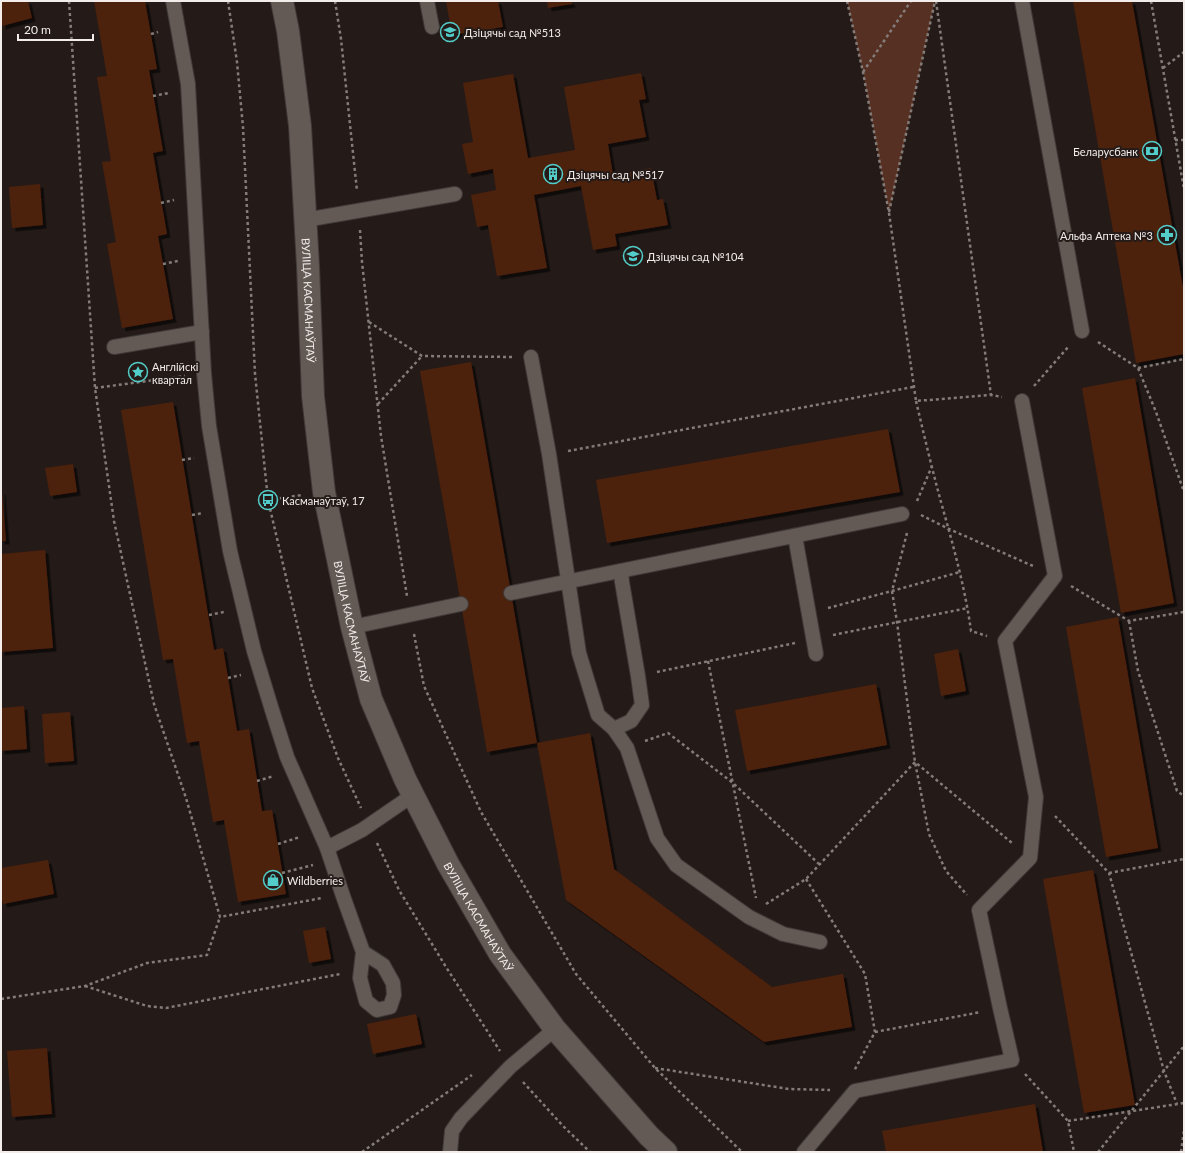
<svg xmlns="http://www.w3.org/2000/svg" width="1185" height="1153" font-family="Lato,sans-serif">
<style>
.green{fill:#563123}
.building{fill:#4e200d;filter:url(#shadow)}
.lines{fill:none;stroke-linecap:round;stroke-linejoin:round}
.lane-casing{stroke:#3f3937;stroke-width:16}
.secondary-casing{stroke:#3f3937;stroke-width:24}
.path{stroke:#847c79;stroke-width:2.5;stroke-dasharray:3 3;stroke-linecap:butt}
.lane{stroke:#635955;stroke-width:14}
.secondary{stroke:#635955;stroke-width:22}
.labels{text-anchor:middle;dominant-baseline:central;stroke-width:4;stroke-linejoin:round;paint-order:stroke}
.poi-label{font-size:11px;fill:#f2ecea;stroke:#241b18;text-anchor:start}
.street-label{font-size:11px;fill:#f2ecea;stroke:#241b18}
</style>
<defs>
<filter id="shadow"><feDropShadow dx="3.5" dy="3.5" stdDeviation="0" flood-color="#0009"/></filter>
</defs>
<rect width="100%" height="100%" fill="#241b18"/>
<polygon class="green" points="847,1 935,1 889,213 863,72"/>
<g class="building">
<polygon points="1,1 28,1 32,18 2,26"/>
<polygon points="94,1 145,1 157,69 149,70 163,151 153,153 167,234 158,236 173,319 122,328 107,244 116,242 102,162 111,161 97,77 107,76"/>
<polygon points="446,1 498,1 503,27 452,35"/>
<polygon points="547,1 571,1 572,4 548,8"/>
<polygon points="1073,1 1132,1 1184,293 1184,354 1136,363"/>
<polygon points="641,73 646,99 639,100 646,137 608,144 613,175 651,168 657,200 663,199 668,225 615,234 617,246 593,250 581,186 534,195 547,268 497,276 488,225 477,227 471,195 496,190 493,169 468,174 462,144 473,142 463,83 513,74 528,158 575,150 564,87"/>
<polygon points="40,184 43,225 12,228 9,187"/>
<polygon points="471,362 537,743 590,733 614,869 772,987 843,974 852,1027 764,1042 566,900 537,743 487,752 420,371"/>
<polygon points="1135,378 1174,603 1121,613 1082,388"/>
<polygon points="173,402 214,650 223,648 237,731 249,729 262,811 272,810 286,894 238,902 224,820 213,822 199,741 187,743 173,659 163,660 121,410"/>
<polygon points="888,429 900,492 607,543 596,480"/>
<polygon points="73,464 77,492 50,496 45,468"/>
<polygon points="1,491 2,491 6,541 1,541"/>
<polygon points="45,550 53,648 1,652 1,554"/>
<polygon points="1118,617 1158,848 1106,857 1066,627"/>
<polygon points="958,649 966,691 941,696 934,654"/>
<polygon points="876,684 887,745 747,771 735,710"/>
<polygon points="24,706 27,749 1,751 1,708"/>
<polygon points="70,712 74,761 45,763 42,714"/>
<polygon points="48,860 54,894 3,904 1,894 1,868"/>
<polygon points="1093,870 1135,1105 1084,1113 1043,879"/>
<polygon points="325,927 331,959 309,963 303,931"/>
<polygon points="416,1014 422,1044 373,1054 367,1024"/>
<polygon points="47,1048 52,1114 12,1117 7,1051"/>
<polygon points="1035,1104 1043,1152 886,1152 882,1131"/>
</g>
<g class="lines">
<defs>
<g id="lane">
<polyline points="173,1 188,84 204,373 209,426 230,551 254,651 272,710 287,757 327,848 362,830 413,795"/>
<polyline points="427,1 432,27"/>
<polyline points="1022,1 1082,331"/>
<polyline points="305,220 455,194"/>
<polyline points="114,347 202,332"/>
<polyline points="531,357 549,454 579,653 598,715 614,729 627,748 657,838 676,865 749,917 783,934 820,942"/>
<polyline points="795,536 816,654"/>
<polyline points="511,593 902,514"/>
<polyline points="352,627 461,604"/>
<polyline points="614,729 631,721 642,705 638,676 622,582 621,571"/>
<polyline points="327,848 343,896 363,952 360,978 366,1001 377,1010 390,1007 394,995 393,983 383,965 363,952"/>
<polyline points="450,1152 452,1131 461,1118 510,1067 555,1029"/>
<polyline points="804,1152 855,1091 1012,1060 1000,1008 979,910 1030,858 1036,797 1005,641 1055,576 1022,401"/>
</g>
<g id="secondary">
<path id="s1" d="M282,1L288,31L300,126L308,266L313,396L324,492L352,627L371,699L405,779L413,795L448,864L500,954L555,1029L649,1136L666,1152"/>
</g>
</defs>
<use href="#lane" class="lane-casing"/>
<use href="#secondary" class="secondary-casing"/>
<g class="path">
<polyline points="69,1 95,388 114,521 154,704 186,798 220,917 322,898"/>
<polyline points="228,1 237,62 243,127 255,374 268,500 312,688 338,758 361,808"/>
<polyline points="335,1 341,39 357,191"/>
<polyline points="847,1 863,72 889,213 916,401 991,395 1002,397"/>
<polyline points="936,1 991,395"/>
<polyline points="1151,1 1184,189"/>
<polyline points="151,34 158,32"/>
<polyline points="1163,68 1184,52"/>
<polyline points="863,72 911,1"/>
<polyline points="153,96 169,93"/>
<polyline points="1175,140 1184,140"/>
<polyline points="161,203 174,200"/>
<polyline points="889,212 935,1"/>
<polyline points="360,230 362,262 381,436 407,596"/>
<polyline points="163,264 178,261"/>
<polyline points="369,322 422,356 512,357"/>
<polyline points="1098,342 1138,368 1156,412 1184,492"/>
<polyline points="1138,368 1184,359"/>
<polyline points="1034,386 1069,346"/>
<polyline points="95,388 185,376"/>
<path d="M916,401C924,435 932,469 941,502C953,545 965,587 971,631L987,636"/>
<polyline points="378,404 422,356"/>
<polyline points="568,451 913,387"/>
<polyline points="182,460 194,458"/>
<polyline points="268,500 302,495"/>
<polyline points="917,501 932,466"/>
<polyline points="192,515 203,513"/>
<polyline points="921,515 949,529 1033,566"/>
<polyline points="907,533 892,591 897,622 915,762 929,834 946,871 967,895"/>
<polyline points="1071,586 1129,621 1184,612"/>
<polyline points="828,608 892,591 960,572"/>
<polyline points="209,615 224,612"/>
<polyline points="1129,621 1138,671 1177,791 1184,796"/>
<polyline points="414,634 424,686 481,812 576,974 655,1068 742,1152"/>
<polyline points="833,635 968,608"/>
<polyline points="708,661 756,898"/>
<polyline points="657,672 795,643"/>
<polyline points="228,678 241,675"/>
<polyline points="645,741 668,733 733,783 820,865"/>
<polyline points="257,781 274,776"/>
<polyline points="1055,816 1109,873 1164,1071 1177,1104"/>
<polyline points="377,843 399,890 446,967 500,1051"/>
<polyline points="278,844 300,837"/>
<polyline points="282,873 313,865"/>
<polyline points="1109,873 1184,859"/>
<polyline points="806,879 865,974 875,1032 854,1071"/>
<polyline points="766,904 806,879 915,762 1012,843"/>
<polyline points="85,986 147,1006 166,1008 340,974"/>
<polyline points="1,999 85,986 147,963 207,955 220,917"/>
<polyline points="875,1032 981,1012"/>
<polyline points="655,1068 789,1089 830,1090"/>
<polyline points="1025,1074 1068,1121 1074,1152"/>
<polyline points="523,1082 563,1126 590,1152"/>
<polyline points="1068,1121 1184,1103"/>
<polyline points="362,1152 472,1075"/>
<polyline points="1098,1152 1184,1046"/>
<polyline points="1181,1152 1184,1130"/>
</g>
<use href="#lane" class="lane"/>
<use href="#secondary" class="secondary"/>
</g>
<defs>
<symbol id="school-ring" viewBox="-11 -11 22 22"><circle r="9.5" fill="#241b18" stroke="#53cdc9" stroke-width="1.5"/><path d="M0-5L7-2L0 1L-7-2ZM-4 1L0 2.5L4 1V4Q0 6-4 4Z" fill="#53cdc9"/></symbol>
<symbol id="bank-ring" viewBox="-11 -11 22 22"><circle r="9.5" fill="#241b18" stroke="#53cdc9" stroke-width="1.5"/><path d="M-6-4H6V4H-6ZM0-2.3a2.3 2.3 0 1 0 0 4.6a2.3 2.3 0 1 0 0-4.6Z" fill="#53cdc9"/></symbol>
<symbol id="building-ring" viewBox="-11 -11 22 22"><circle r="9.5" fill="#241b18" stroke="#53cdc9" stroke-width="1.5"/><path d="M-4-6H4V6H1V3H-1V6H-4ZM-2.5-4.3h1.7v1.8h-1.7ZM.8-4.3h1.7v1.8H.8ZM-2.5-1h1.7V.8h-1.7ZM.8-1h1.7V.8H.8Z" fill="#53cdc9"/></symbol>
<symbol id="pharmacy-ring" viewBox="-11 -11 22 22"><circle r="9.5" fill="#241b18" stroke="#53cdc9" stroke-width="1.5"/><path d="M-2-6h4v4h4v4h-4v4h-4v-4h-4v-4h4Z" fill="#53cdc9"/></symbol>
<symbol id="sight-ring" viewBox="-11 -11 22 22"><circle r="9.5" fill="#241b18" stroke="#53cdc9" stroke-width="1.5"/><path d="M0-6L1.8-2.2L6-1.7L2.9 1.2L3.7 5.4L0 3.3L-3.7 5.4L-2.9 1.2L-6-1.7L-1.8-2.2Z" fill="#53cdc9"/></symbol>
<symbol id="bus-ring" viewBox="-11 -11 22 22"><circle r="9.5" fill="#241b18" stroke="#53cdc9" stroke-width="1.5"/><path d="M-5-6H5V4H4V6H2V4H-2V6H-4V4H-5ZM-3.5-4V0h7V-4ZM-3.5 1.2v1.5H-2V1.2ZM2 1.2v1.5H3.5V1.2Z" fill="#53cdc9"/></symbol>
<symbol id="shop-ring" viewBox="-11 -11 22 22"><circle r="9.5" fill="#241b18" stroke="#53cdc9" stroke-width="1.5"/><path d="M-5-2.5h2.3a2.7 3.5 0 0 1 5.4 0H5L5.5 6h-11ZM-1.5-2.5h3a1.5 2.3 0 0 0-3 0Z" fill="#53cdc9"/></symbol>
</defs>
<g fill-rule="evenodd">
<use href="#school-ring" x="439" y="21" width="22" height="22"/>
<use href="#bank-ring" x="1141" y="140" width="22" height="22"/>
<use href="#building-ring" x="542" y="163" width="22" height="22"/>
<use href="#pharmacy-ring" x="1156" y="224" width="22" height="22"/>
<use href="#school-ring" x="622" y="245" width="22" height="22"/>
<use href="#sight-ring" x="127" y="361" width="22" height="22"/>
<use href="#bus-ring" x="257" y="489" width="22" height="22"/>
<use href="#shop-ring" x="262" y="869" width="22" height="22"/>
</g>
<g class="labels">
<g class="poi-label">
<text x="464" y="32">Дзіцячы сад №513</text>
<text x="1138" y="151" text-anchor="end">Беларусбанк</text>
<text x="567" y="174">Дзіцячы сад №517</text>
<text x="1153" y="235" text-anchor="end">Альфа Аптека №3</text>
<text x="647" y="256">Дзіцячы сад №104</text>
<text x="152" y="366">Англійскі<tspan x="152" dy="13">квартал</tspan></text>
<text x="282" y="500">Касманаўтаў, 17</text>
<text x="287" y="880">Wildberries</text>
</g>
<g class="street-label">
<text stroke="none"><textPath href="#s1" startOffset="301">ВУЛІЦА КАСМАНАЎТАЎ</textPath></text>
<text stroke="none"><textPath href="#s1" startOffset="626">ВУЛІЦА КАСМАНАЎТАЎ</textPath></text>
<text stroke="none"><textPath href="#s1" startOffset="949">ВУЛІЦА КАСМАНАЎТАЎ</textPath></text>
</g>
</g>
<rect width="1185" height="1153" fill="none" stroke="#f2ecea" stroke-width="4"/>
<path d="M18 34v6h75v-6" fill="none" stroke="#f2ecea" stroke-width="2"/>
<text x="24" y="34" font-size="12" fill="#f2ecea" stroke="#241b18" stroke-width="3" paint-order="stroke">20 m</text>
</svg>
